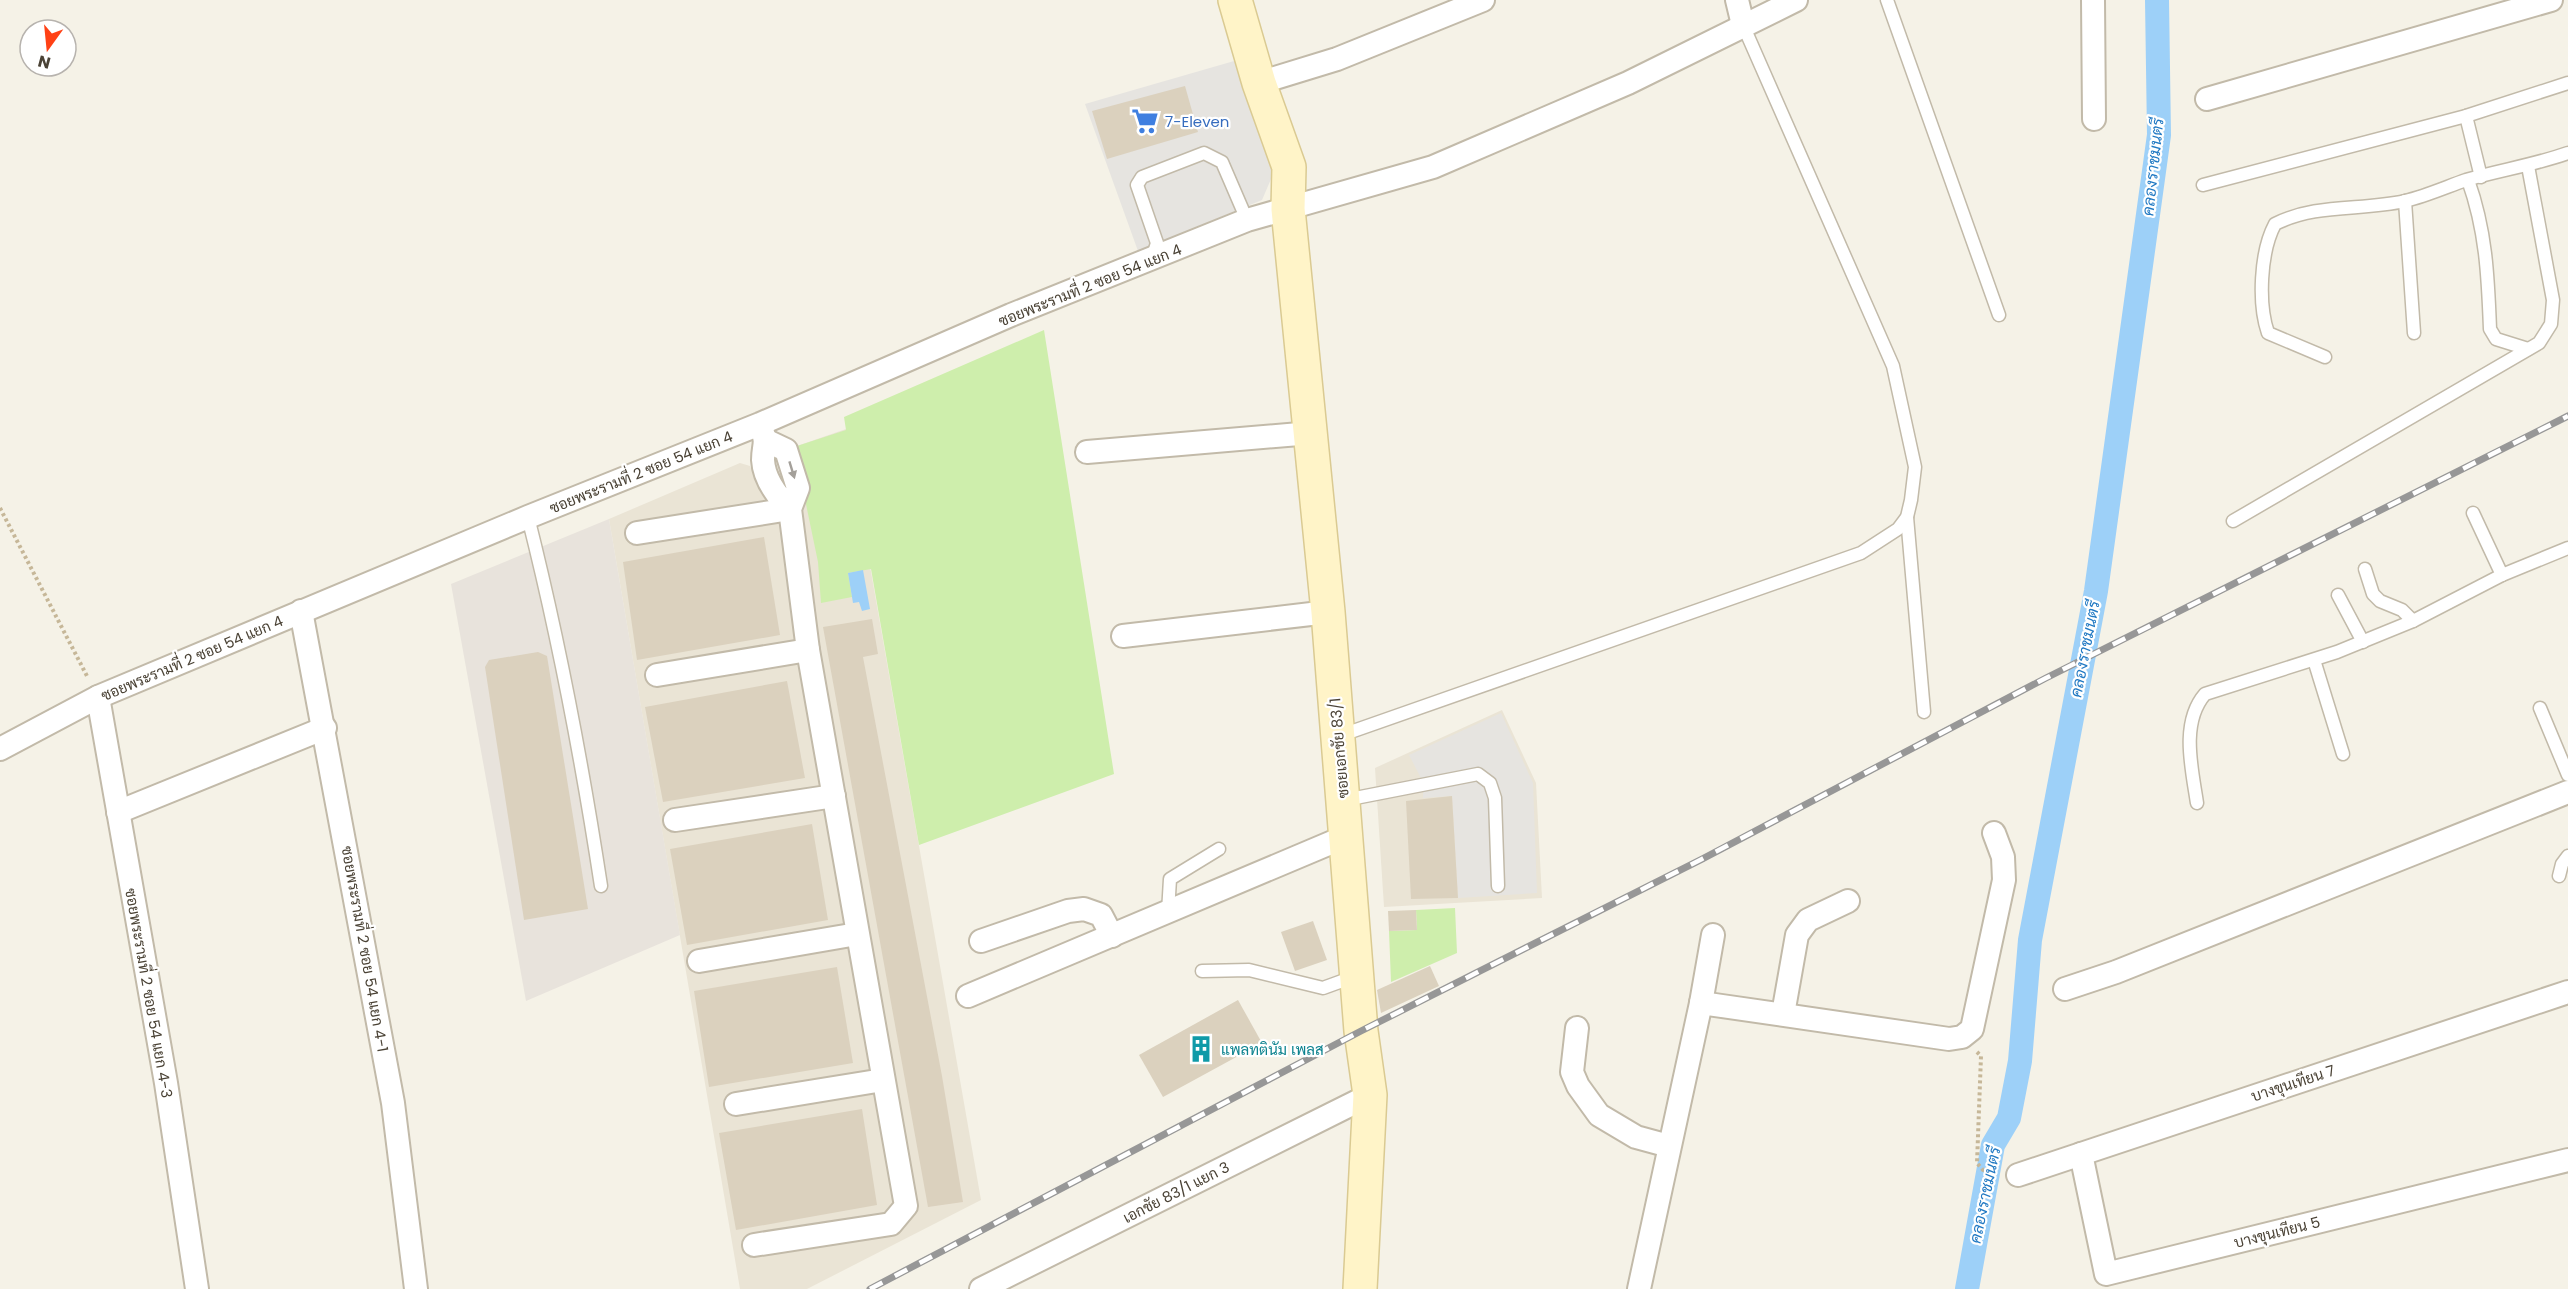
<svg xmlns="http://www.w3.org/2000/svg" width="2568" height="1289" font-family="Poppins,Sarabun,sans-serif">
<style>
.residential{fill:#eae4d5}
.industrial{fill:#e8e3dc}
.green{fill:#ceeeac}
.parking{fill:#e6e4e0}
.water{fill:#9dd0f8}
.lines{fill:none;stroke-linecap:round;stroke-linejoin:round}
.canal{stroke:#9dd0f8;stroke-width:24}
.building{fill:#dbd1be}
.lane-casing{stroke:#c2baa9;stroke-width:15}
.street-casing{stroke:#c2baa9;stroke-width:26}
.secondary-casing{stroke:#daca92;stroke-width:36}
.path{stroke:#c6b798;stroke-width:4;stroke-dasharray:3 3;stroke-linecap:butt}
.lane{stroke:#fff;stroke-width:12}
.street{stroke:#fff;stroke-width:22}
.secondary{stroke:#fff4c8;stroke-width:33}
.rail-casing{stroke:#979797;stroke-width:7}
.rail{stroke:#fff;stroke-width:4.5;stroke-dasharray:14;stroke-linecap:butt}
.oneway{fill:#a4a09a}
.labels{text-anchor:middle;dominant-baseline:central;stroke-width:4.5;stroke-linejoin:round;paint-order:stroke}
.shop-label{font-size:15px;fill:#366cbe;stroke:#fff;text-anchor:start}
.street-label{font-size:15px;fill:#4a4235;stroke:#fff}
.culture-label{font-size:15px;fill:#0d838f;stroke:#fff;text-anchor:start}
.water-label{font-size:16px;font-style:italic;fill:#2179c3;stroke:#fff}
</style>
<rect width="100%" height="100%" fill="#f5f2e7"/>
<g class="residential">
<polygon points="846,429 981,1200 807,1289 740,1289 609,519 740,463 750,466 756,481 775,473 780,488 791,485 792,490 797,446"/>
<polygon points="1502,710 1536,783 1542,898 1384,907 1375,768"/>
</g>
<polygon class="industrial" points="609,519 680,935 526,1001 451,584"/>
<g class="green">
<polygon points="1044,330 1114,774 919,845 871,569 848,573 852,597 821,603 818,562 796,456 797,446 846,430 844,417"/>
<polygon points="1455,908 1457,953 1391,982 1389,931 1417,930 1416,910"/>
</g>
<g class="parking">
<polygon points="1241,59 1274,172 1262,200 1138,251 1085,104"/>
<polygon points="1501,713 1533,783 1537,893 1458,898 1452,796 1423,798 1423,782 1409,755"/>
</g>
<polygon class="water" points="863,570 870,609 862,611 859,602 853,603 848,573"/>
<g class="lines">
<polyline class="canal" points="1967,1289 1993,1145 2009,1118 2020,1061 2030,940 2096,591 2159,135 2157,0"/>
</g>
<g class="building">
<polygon points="1185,86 1198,132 1107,159 1092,111"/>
<polygon points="764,537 780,635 637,660 623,562"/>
<polygon points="872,619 878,654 863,657 942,1076 963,1202 928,1207 823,627"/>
<polygon points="538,652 547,656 588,909 524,920 485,667 489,660"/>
<polygon points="787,681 805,778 663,802 645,707"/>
<polygon points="1452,796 1458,898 1411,899 1406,801"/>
<polygon points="812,824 828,920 687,945 670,849"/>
<polygon points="1416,910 1417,930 1389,931 1388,911"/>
<polygon points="1313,921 1327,960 1295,971 1281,932"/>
<polygon points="1430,966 1439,986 1381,1013 1377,990"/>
<polygon points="837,967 853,1063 709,1087 694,991"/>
<polygon points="1238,1000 1262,1043 1163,1097 1139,1055"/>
<polygon points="862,1109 877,1205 736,1230 719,1133"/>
</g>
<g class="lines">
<defs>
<g id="lane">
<polyline points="1887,0 1999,315"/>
<polyline points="2466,116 2481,177"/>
<path d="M2468,180C2486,230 2488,276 2490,329L2496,339L2528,349"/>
<polyline points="2203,185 2466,116 2568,83"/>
<polyline points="2405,201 2414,333"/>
<polyline points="1152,259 1157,243 1137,185 1142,177 1204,153 1222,162 1247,220"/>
<path d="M2325,357L2268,333C2258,304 2260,252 2275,224C2317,203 2361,211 2405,201C2426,196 2446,187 2466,180C2500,170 2534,165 2568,153"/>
<polyline points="2473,513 2502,575"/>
<path d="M528,517C559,640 582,762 601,886"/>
<polyline points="1907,517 1924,712"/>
<polyline points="2233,521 2539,343 2551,324 2553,300 2528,166"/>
<polyline points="2365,569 2373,594 2380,601 2402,610 2413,621"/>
<polyline points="2338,595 2363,642"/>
<polyline points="2314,660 2343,754"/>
<polyline points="2540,708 2568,775"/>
<polyline points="1339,736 1861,553 1898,529 1907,517 1911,500 1915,467 1893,366 1743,25"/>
<polyline points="1345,800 1478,774 1490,783 1495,798 1498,886"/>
<path d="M2197,803C2192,769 2180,723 2205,694L2337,652L2413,621L2502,575L2568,548"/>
<polyline points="2559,876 2562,864 2568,856"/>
<polyline points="1168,912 1170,879 1219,849"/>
<polyline points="1202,971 1249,970 1323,988 1356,976"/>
</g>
<g id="street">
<polyline points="1737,0 1743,25"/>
<polyline points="2093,0 2094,119"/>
<polyline points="1259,83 1337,59 1483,0"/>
<polyline points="2207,99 2551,0"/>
<path d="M761,428C768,444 763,444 763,460C764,479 778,497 790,509"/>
<polyline points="1087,452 1311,433"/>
<polyline points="637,533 790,509"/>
<polyline points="301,611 393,1103 416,1289"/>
<polyline points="1123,636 1328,612"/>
<polyline points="657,675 808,650"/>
<polyline points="98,697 166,1083 197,1289"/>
<polyline points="0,749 98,697 528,517 760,424 1011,315 1247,220 1433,167 1628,83 1796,0"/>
<polyline points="118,812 325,728"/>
<polyline points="675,820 834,796"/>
<polyline points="981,941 1068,911 1084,909 1101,915 1112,936"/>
<polyline points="699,961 857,934"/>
<polyline points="2065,989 2116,972 2568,792"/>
<polyline points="968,996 1347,836"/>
<polyline points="1701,1003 1949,1039 1962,1037 1972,1029 2004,880 2003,857 1994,833"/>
<polyline points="1783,1014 1797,935 1808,920 1848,901"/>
<polyline points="1577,1028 1572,1072 1578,1086 1599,1115 1636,1137 1669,1146"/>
<polyline points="736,1104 883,1080"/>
<polyline points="2081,1154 2106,1274 2568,1160"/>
<polyline points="2018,1175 2568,992"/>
<polyline points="754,1245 891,1224 906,1206 808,650 790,509 798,488 786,450 767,441"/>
<polyline points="981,1289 1370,1095"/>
<polyline points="1639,1289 1701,1003 1713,935"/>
</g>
<polyline id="secondary" points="1235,0 1259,83 1289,167 1288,209 1328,612 1361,1031 1370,1095 1360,1289"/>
</defs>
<use href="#lane" class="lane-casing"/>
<use href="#street" class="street-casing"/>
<use href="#secondary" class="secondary-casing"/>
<g class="path">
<polyline points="0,508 88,678"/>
<polyline points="1977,1052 1981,1056 1977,1163 1983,1170 1997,1172"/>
</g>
<use href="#lane" class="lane"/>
<use href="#street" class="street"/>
<use href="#secondary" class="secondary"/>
<defs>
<polyline id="rail" points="870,1289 1361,1031 1702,859 2046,678 2568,416"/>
</defs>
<use href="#rail" class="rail-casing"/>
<use href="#rail" class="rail"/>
</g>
<defs><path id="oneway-solid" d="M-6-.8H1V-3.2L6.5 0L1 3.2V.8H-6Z" transform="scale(1.5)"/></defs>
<use class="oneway" href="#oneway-solid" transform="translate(792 470) rotate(73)"/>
<defs>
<symbol id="supermarket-bare" viewBox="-9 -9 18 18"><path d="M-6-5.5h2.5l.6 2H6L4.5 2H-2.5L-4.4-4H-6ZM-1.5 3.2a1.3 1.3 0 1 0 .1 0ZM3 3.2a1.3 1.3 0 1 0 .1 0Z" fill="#3f7fe0" stroke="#fff" stroke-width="2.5" paint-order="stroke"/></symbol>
<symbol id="building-bare" viewBox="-9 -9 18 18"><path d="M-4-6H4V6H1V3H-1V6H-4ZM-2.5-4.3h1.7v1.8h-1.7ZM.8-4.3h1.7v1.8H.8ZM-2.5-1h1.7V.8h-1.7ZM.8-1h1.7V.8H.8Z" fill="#0f9aa8" stroke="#fff" stroke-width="2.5" paint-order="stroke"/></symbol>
</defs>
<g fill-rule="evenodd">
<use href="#supermarket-bare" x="1126" y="102" width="38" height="38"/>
<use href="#building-bare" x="1182" y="1030" width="38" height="38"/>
</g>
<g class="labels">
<g class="shop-label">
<text x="1165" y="121">7-Eleven</text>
</g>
<g class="street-label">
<text transform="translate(1090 285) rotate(-22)">ซอยพระรามที่ 2 ซอย 54 แยก 4</text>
<text transform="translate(641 472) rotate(-22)">ซอยพระรามที่ 2 ซอย 54 แยก 4</text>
<text transform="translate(192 658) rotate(-23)">ซอยพระรามที่ 2 ซอย 54 แยก 4</text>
<text transform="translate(1339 748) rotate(-95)">ซอยเอกชัย 83/1</text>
<text transform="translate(365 949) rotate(80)">ซอยพระรามที่ 2 ซอย 54 แยก 4-1</text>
<text transform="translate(149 993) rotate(80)">ซอยพระรามที่ 2 ซอย 54 แยก 4-3</text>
<text transform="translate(2293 1083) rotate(-18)">บางขุนเทียน 7</text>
<text transform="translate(1176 1192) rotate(-27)">เอกชัย 83/1 แยก 3</text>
<text transform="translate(2277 1232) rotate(-14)">บางขุนเทียน 5</text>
</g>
<g class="culture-label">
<text x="1221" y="1049">แพลทตินัม เพลส</text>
</g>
<g class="water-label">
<text transform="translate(2153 167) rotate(-84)">คลองราชมนตรี</text>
<text transform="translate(2085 649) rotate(-79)">คลองราชมนตรี</text>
<text transform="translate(1985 1195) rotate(-78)">คลองราชมนตรี</text>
</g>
</g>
<g transform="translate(48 48) rotate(195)"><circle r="28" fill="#ffffff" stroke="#b7b3ae" stroke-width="1.5"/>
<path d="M0-4.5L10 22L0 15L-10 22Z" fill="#ff4115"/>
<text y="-9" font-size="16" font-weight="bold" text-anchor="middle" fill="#4a4235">N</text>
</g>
</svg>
